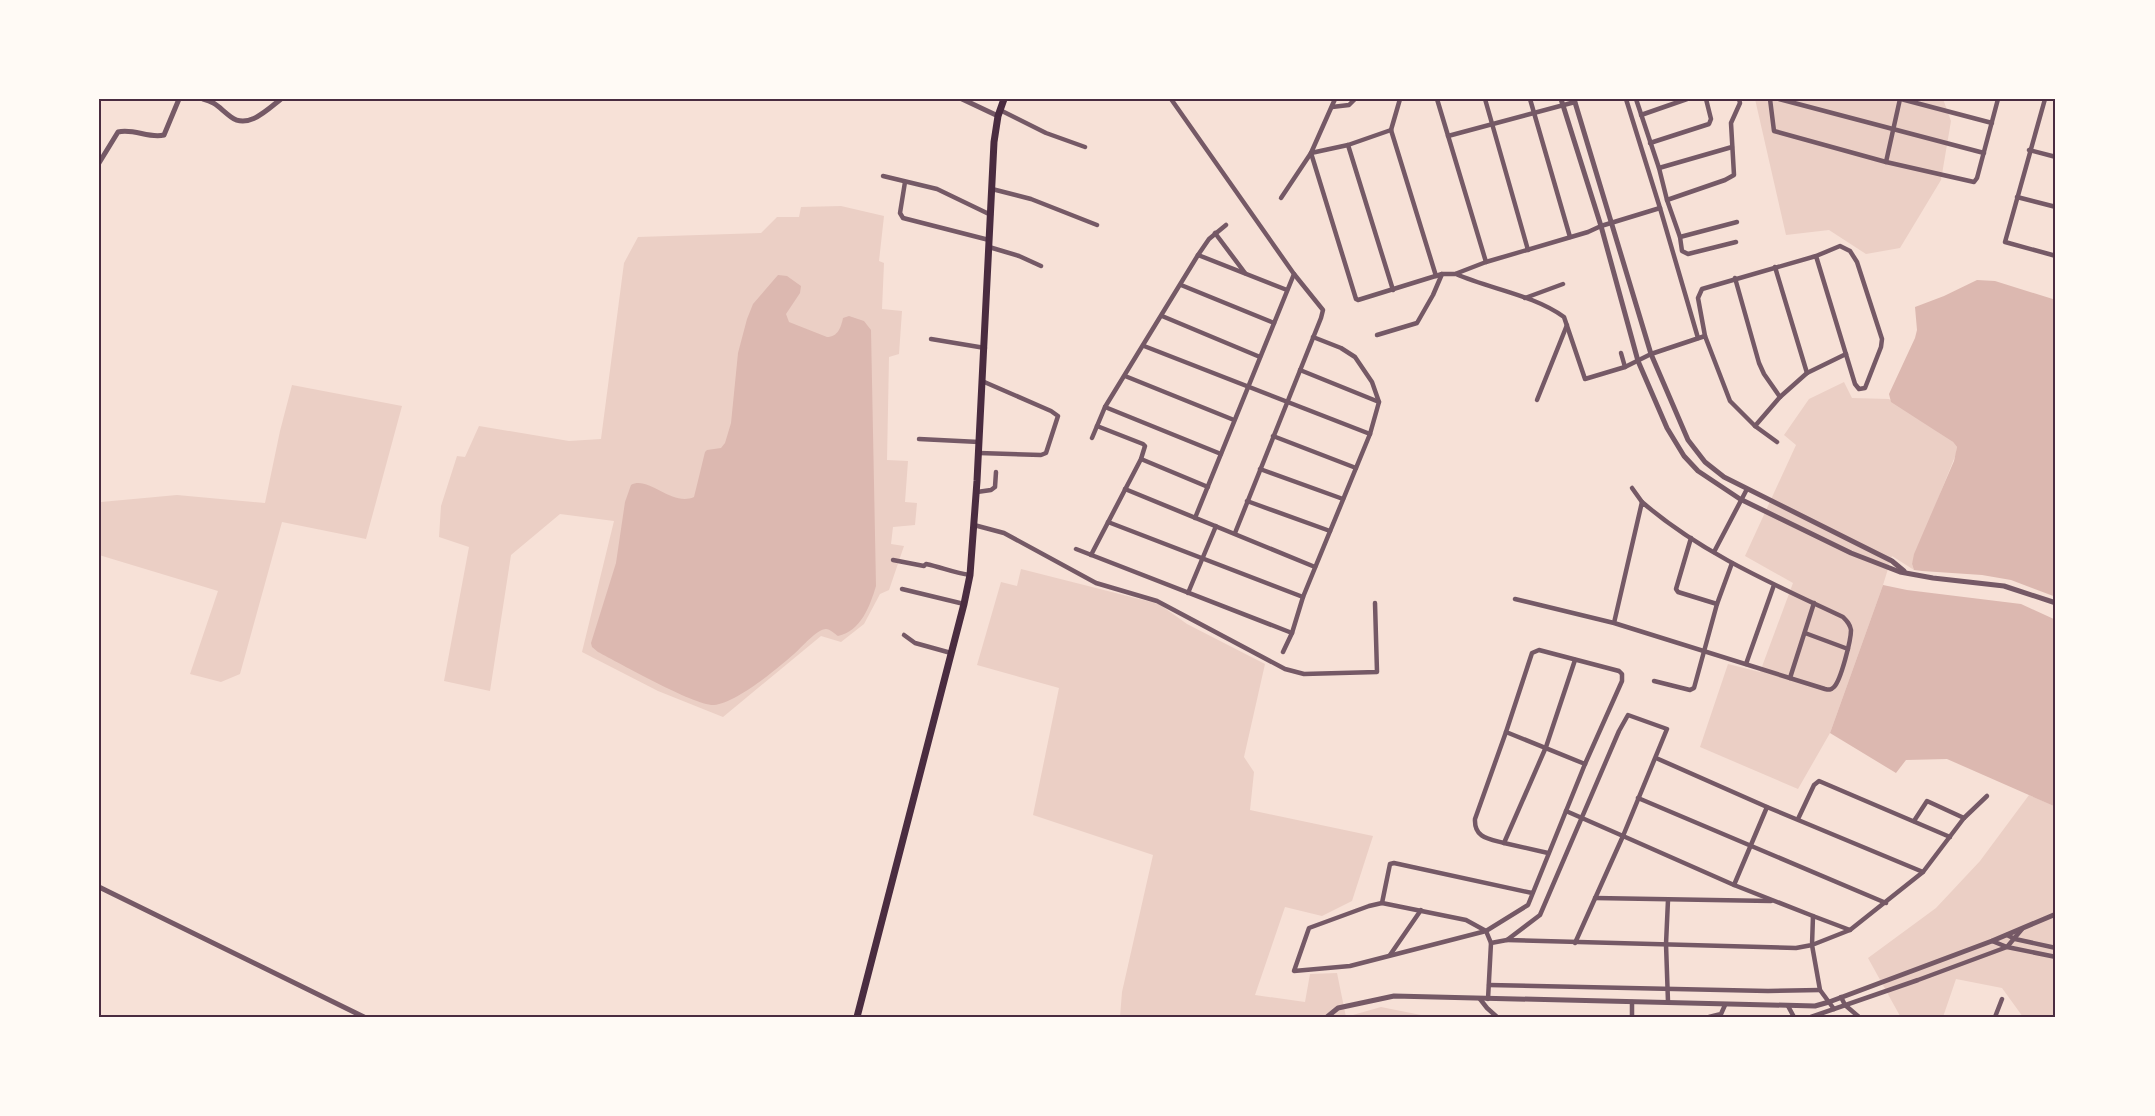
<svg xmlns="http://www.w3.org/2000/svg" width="2155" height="1116" font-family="Overpass,sans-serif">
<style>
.green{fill:#ebcfc5}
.water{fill:#dcb8b0}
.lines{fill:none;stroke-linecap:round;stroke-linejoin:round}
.minor{stroke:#755966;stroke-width:4.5}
.tertiary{stroke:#755966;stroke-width:5}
.primary{stroke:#4a2c40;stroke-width:7}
.neatline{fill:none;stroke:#4a2c40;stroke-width:2}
</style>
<rect width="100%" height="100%" fill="#f7e1d7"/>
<g class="green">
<polygon points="1755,99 1943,99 1951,121 1941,180 1900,248 1866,254 1829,230 1786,235"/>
<polygon points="841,206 884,216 879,261 884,263 882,309 902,311 899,354 889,357 887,460 908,461 905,502 917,503 915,525 893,527 891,544 904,546 889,590 880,594 864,624 841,642 821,636 723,717 658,691 582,652 614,521 560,514 511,555 490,691 444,681 469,547 439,537 441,506 457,456 465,457 479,426 569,441 601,439 624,263 638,237 761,233 777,217 799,217 801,207"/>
<polygon points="1844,382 1852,398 1889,399 1953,442 1957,447 1956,454 1912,564 1914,570 1892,556 1883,585 1830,733 1798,789 1700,747 1728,664 1760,672 1793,583 1745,556 1796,445 1784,435 1809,399"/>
<polygon points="292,385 402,406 366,539 282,522 240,674 221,682 190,674 218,591 99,555 99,506 101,502 177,495 265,503 280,431"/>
<polygon points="1021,569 1159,604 1187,624 1265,664 1244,757 1254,772 1250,810 1373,836 1352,901 1322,916 1285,907 1255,995 1305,1002 1310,974 1337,973 1346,1017 1381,1007 1431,1017 1120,1017 1122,992 1153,855 1033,815 1059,688 977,665 1001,582 1017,586"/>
<polygon points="2029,795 2056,807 2056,1017 2023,1017 2002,988 1956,979 1943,1017 1900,1016 1868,958 1936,908 1980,861"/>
</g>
<g class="water">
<path d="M778,275L787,276L801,286L800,293L786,314L789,322L827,337C838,337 841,327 843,318L849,316L864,321L871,330L876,586C870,606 861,631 838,636C835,634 830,629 826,629C817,629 801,648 794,654C777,669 736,703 714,705C695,706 619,663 598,652L592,647L591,643L616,563L625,502L631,485C648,475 672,507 694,497L705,452L707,450L721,448L725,443L731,423L738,353L747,319L753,304Z"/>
<polygon points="1977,280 1995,281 2056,300 2056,597 2011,580 1982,575 1922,571 1914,570 1912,564 1914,554 1954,461 1957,447 1953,442 1891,402 1889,394 1915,338 1917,330 1915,307 1944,296"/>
<polygon points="1883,585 1907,590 2021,604 2056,620 2056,807 1947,759 1906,760 1896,773 1830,733"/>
</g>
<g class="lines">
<g class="minor">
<polyline points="1171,99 1294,274 1323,310 1321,318 1235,533"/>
<polyline points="1437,99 1486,262"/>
<polyline points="1485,99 1528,250"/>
<polyline points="1530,99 1570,237"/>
<polyline points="1636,99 1659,168 1667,200 1680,237 1682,251 1688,254 1736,242"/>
<polyline points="1770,99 1774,131 1886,162 1974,182 1977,178 1998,99"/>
<polyline points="1779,99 1984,153"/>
<polyline points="1901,99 1992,123"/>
<polyline points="2045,99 2005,242 2056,256"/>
<polyline points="1332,107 1349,105 1355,99"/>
<polyline points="1000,110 1046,133 1085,147"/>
<polyline points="1641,115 1687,99"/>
<polyline points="1391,130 1436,276"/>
<polyline points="1391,130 1400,99"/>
<polyline points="1448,136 1575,102"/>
<polyline points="1650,143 1709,124 1711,119 1706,99"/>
<polyline points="1348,145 1393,290"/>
<polyline points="2029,150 2056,157"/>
<polyline points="1311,153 1356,299 1358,300 1442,274 1455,274 1486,262 1588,232 1601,226 1660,208 1626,99"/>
<polyline points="1311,153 1348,145 1391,130"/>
<polyline points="1886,162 1900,99"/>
<polyline points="1659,168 1732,147"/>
<polyline points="883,176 937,189 991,215"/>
<polyline points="905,182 900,213 903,218 989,240"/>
<polyline points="992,189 1031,199 1097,225"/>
<polyline points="2017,197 2056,207"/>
<polyline points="1281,198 1311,153 1335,99"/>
<polyline points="1667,200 1725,180 1734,175 1731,123 1740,103 1739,99"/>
<polyline points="1660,208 1698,338"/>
<polyline points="1215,233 1245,273"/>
<polyline points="1680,237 1737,222"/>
<polyline points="989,247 1019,256 1041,266"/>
<polyline points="1198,255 1287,290"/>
<polyline points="1775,267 1807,373"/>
<path d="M1456,274C1490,289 1534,295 1564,317L1585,379L1625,367L1651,354L1705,336L1730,401L1755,426L1777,442"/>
<polyline points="1735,278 1759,363 1764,374 1780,397"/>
<polyline points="1181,285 1274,323"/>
<polyline points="1525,298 1563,284"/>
<polyline points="1162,316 1260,357"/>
<polyline points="1377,335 1417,323 1433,295 1442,274"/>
<polyline points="1705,336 1698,298 1702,289 1816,256 1840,246 1850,251 1857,262 1882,339 1881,347 1865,388 1859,389 1855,384 1816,256"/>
<polyline points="931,339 985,348"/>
<polyline points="1144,346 1370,434"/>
<polyline points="1621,353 1625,367"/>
<polyline points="1300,370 1379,402"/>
<polyline points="1125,376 1234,420"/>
<polyline points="1537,400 1567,325"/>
<polyline points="1105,407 1221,454"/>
<polyline points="1755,426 1780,397 1807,373 1846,354"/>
<polyline points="1273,436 1356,468"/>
<polyline points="1092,438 1105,407 1198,255 1209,239 1226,225"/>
<polyline points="919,439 979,442"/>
<polyline points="979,453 1041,455 1046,453 1058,416 1051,411 982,381"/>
<polyline points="1141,459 1208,487"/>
<polyline points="1260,469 1343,499"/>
<polyline points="1632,488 1642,502"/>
<polyline points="1125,489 1315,567"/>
<polyline points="977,492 991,490 995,487 996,472"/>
<polyline points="1247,501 1330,531"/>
<polyline points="1195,518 1294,274"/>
<polyline points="1108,522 1303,597"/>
<polyline points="974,525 1004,533 1096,583 1157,601 1285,669 1304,674 1377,672 1375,603"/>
<polyline points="1691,538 1676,589 1678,592 1717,604"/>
<polyline points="1076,549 1292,633"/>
<polyline points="1714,552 1747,489"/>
<polyline points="1091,555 1141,459 1145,446 1143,444 1097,426"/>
<path d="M893,560L924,566L926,564C941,567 954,573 970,575"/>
<polyline points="902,589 964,604"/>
<polyline points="1188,593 1216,526"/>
<path d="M1515,599L1614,623L1825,689C1829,690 1831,690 1834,687C1841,680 1851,640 1851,630C1850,624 1847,621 1843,617C1773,584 1701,553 1642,502L1614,623"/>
<polyline points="1805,633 1848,649"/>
<polyline points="904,635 915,643 951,653"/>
<polygon points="1539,650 1619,671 1622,674 1622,681 1585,764 1506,732 1532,653"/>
<polyline points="1283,652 1292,633 1303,597 1370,434 1379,402 1372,382 1355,357 1341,348 1313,337"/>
<polyline points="1746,664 1774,585"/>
<polyline points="1790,678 1814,603"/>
<polyline points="1654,681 1690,690 1694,688 1717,604 1732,563"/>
<polyline points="1656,758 1767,807 1923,872"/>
<polyline points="1585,764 1566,811 1623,836 1667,729 1628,715 1619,731 1540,915 1507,940 1796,948 1812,945 1813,916 1850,930"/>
<polyline points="1638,798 1886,903"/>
<polyline points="1798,819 1814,785 1819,781 1950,837"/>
<polyline points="1914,821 1927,801 1964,818"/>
<path d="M1504,843C1489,839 1474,838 1475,819L1506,732"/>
<polyline points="1548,853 1504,843 1546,747 1575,660"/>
<polyline points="1734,885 1767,807"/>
<polyline points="1532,893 1394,863 1390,864 1382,903 1466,920 1486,931 1528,905 1566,811"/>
<polyline points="1595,898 1771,901"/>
<polyline points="1382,903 1369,906 1309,928 1294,971 1350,966 1486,931 1491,943"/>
<polyline points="2007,935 2015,939 2056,948"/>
<polyline points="1992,941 2007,947 2056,957"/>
<polyline points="1575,943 1623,836 1734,885 1813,916"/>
<polyline points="1390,955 1421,910"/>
<polyline points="1489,985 1768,991 1820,990"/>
<polyline points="1841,997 1845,1005 1859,1017"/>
<polyline points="1480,999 1487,1008 1497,1017"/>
<polyline points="1488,999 1491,943 1507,940"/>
<polyline points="1632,1002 1632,1017"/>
<polyline points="1668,1002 1666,944 1668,900"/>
<polyline points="1788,1006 1794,1017"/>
<polyline points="1834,1009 1820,990 1812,945 1850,930 1923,872 1964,818 1987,796"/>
<polyline points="1709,1017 1721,1014 1725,1005"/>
<polyline points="1811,1017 1918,980 2007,947 2022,929"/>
<polyline points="1995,1017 2002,999"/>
</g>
<g class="tertiary">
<path d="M203,99C216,102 220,109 231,117C248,130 268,109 281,99"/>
<polyline points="962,99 998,116"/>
<polyline points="1561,99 1601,226 1638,361 1667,428 1684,456 1698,471 1740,499 1851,553 1900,572 1933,578 2004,586 2056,603"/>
<polyline points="1574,99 1651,354 1688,440 1705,462 1724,477 1892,561 1904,571"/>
<path d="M99,163L118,132C134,128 149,139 164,135L179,99"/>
<polyline points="99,887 364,1017"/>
<polyline points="1327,1017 1338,1008 1394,996 1815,1006 1829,1002 1992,941 2056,914"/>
</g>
<polyline class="primary" points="857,1017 964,604 970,575 977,481 994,142 998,116 1004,99"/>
</g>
<rect width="2155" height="1116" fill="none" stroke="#fffaf5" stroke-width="201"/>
<rect x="100" y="100" width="1954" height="916" class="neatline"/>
</svg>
